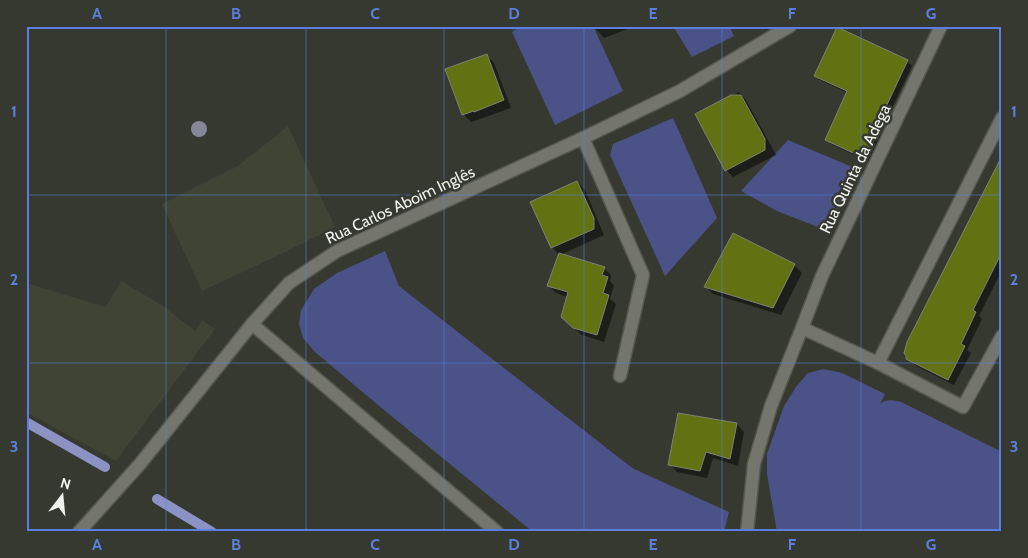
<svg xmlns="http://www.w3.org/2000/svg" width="1028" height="558" font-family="Cabin,sans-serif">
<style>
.built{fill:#404435}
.green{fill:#4b5288}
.shadow{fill:#0007}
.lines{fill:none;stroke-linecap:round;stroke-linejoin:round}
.stream{stroke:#8c92c4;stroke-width:10}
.building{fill:#627213;stroke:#7e8177}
.street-casing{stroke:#55574f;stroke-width:15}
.street{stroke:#74766d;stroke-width:12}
.tree{fill:#83899b}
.grid{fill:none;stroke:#5c7fde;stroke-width:1;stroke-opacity:0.55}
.labels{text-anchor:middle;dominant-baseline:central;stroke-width:5;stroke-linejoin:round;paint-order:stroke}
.street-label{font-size:16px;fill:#f0f2ed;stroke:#363930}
.neatline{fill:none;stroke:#5c7fde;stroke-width:2}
.grid-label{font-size:16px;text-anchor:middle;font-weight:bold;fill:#5c7fde}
</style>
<rect width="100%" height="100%" fill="#363930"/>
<g class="built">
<polygon points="288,126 335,227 279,255 202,291 162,204 238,166"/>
<polygon points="121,281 163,306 195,331 202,320 215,329 116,461 26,412 26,283 106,307"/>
</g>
<g class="green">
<polygon points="520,26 593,26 623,91 555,125 512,32"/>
<polygon points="673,26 729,26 734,36 692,57"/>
<polygon points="673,118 717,218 665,276 610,155 613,144"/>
<polygon points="788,140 857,169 828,231 777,211 741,191"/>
<polygon points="385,251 399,286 618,457 634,469 729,512 724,532 533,532 384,410 315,352 303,338 299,324 301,310 314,289 337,273"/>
<path d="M824,369L842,373L885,394L880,404C887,399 893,400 901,402L1002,452V532H777L767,474V454L784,406L796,387L808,373Z"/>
</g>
<g class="shadow">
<polygon points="595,26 635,26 604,38 597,30"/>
<polygon points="487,55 494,63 511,108 483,118 471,122 463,114"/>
<polygon points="907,61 912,66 880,133 881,135 869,162 831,144 827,140 848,93 820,80 815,75"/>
<polygon points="739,92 746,100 776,155 733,177 726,170 696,115"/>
<polygon points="1002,159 1002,270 979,316 982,319 967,350 971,353 954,385 918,367 911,361"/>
<polygon points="577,182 585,190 604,235 560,255 604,268 611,275 610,281 614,286 610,299 616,304 604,342 582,335 570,325 568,297 556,293 549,286 559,255 552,247"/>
<polygon points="794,265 802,273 781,315 713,294 706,287"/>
<polygon points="737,424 744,432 738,466 713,458 707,478 677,472 670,464"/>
</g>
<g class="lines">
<g class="stream">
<polyline points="26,422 105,467"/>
<polyline points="157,499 212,532"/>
</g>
</g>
<g class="building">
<polygon points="837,27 908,60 876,128 878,129 864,158 825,140 847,91 814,76"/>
<polygon points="487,54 504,100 474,112 474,111 462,115 445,69"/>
<polygon points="731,95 741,95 765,139 765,150 725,171 695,114"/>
<polygon points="1002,156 1002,252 973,310 976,312 961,344 965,346 948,380 906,359 906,356 904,353 907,342"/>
<polygon points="577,181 594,218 594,229 551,248 530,202"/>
<polygon points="733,233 795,264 773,308 704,287"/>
<polygon points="559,253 605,267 602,275 608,277 603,293 609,295 597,335 573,328 561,317 568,292 547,286"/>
<polygon points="678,413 737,423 730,459 706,452 700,471 668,465"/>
</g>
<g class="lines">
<defs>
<g id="street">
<polyline points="583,138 643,275 620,376"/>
<polyline points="252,324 497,532"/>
<polyline points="802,328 822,276 941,26"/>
<polyline points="878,363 1002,118"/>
<polyline points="79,532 140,464 252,324 289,283 337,251 583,138 680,91 790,26"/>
<polyline points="747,532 754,464 771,406 802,328 878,363 963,407 1002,336"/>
</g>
</defs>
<use href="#street" class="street-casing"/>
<use href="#street" class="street"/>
</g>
<circle class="tree" cx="199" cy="129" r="8"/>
<path class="grid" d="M166,26V532M306,26V532M444,26V532M584,26V532M722,26V532M861,26V532M26,195H1002M26,363H1002"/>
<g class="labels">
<g class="street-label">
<text transform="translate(855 169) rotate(-64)">Rua Quinta da Adega</text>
<text transform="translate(400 205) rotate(-25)">Rua Carlos Aboim Inglês</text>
</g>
</g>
<rect width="1028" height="558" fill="none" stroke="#363930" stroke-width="55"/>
<g transform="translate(62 496) rotate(16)" stroke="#363930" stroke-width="4" paint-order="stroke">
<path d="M0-4L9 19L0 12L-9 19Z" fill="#f0f2ed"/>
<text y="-8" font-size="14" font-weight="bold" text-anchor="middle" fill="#f0f2ed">N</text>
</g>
<rect x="28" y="28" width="972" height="502" class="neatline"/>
<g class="grid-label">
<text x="97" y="19">A</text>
<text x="236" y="19">B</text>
<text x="375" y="19">C</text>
<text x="514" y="19">D</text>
<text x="653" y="19">E</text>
<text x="792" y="19">F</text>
<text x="931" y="19">G</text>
<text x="14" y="117">1</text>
<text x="1014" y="117">1</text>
<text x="14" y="285">2</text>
<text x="1014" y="285">2</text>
<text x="14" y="452">3</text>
<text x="1014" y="452">3</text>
<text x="97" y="550">A</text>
<text x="236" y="550">B</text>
<text x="375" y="550">C</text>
<text x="514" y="550">D</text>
<text x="653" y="550">E</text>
<text x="792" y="550">F</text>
<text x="931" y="550">G</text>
</g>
</svg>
